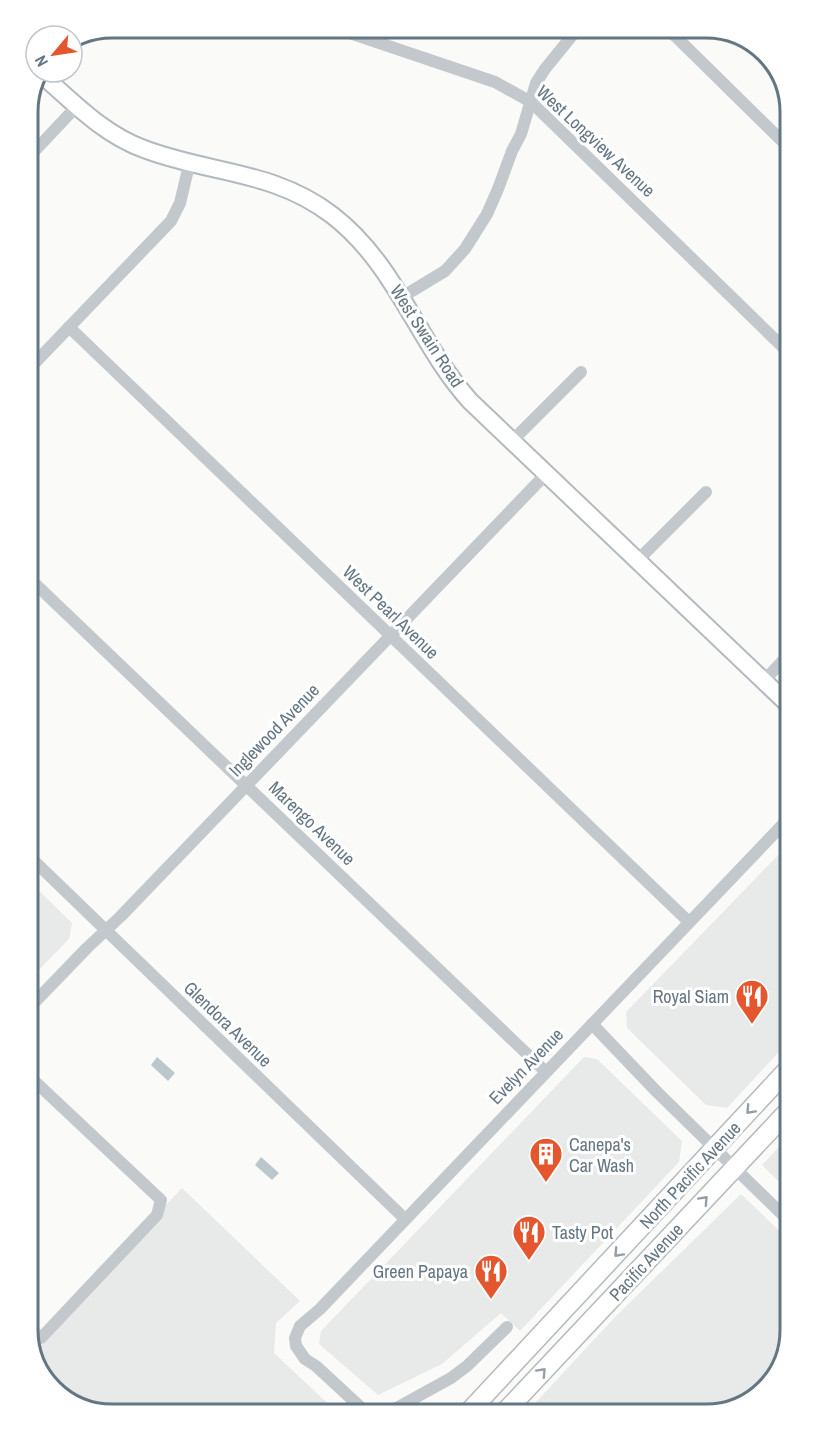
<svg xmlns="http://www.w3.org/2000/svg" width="817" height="1442" font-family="'Archivo Narrow',sans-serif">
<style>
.built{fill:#e8e9e9}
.water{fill:#bbc7cb}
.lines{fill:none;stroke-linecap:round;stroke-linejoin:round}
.secondary-casing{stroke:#b3babf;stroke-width:20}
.primary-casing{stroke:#b5babe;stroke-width:21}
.street{stroke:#c3c8cc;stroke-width:12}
.secondary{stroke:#fff;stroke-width:16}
.primary{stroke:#fff;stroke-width:18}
.oneway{stroke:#939fa8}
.labels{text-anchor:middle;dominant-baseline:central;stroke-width:6;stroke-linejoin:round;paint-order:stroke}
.street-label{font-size:18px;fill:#657683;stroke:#fff}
.poi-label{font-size:18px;fill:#657683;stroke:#fff;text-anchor:end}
.rim{fill:none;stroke:#657683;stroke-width:3}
</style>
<rect width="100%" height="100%" fill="#fafaf8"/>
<g class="built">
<polygon points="790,843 790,1040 727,1108 706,1105 627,1028 626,1012"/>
<polygon points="27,879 72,923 69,939 27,982"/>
<polygon points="584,1057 597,1059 682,1141 679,1162 520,1331 501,1313 442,1364 378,1395 319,1344 321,1331"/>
<polygon points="790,1135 790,1193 762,1165"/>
<polygon points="182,1188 300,1301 276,1323 274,1353 340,1415 107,1415 65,1401 36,1367 31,1347"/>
<polygon points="741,1194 790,1241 790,1331 781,1360 758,1385 762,1389 742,1406 705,1415 524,1415 615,1317"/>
</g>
<g class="water">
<polygon points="157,1057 175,1073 168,1081 151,1065"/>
<polygon points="261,1157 279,1173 272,1180 255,1165"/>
</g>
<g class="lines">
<defs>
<path id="secondary" d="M42,75C74,103 103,134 144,149C210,174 273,170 332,215C397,265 417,342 470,401L790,706"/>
<g id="primary">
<polyline points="466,1415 790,1067"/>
<polyline points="502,1415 790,1109"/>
</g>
</defs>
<use href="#secondary" class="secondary-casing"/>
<use href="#primary" class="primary-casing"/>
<g class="street">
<polyline points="332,27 495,82 531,102 790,354"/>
<polyline points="666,27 790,149"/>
<polyline points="27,159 77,106"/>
<polyline points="402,297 445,271 465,249 487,214 498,189 512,151 521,134 536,83 545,69 579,27"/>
<polyline points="69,327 689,922"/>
<polyline points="27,371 171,221 180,203 190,161"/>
<polyline points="512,441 581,372"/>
<polyline points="637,561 706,492"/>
<polyline points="27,576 546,1072"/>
<polyline points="763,682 790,653"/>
<polyline points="27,854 405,1219"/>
<polyline points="27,1010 87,948 121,916 546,474"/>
<polyline points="592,1024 657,1092 790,1222"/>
<polyline points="27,1326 41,1338 157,1215 161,1200 27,1074"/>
<polyline points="369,1415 316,1366 305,1359 296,1346 295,1338 300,1326 320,1309 790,817"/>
<polyline points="388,1415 393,1410 451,1378 467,1366 507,1327"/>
</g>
<use href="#secondary" class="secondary"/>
<use href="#primary" class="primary"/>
</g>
<defs><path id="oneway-chevron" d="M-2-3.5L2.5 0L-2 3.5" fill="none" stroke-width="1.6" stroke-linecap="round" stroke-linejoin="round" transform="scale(1.5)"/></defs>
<g class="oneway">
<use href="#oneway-chevron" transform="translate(750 1110) rotate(133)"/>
<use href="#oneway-chevron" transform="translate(704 1200) rotate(-47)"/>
<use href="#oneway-chevron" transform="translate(618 1253) rotate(133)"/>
<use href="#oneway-chevron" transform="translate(542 1372) rotate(-47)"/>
</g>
<defs>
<symbol id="restaurant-pin" viewBox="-11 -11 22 30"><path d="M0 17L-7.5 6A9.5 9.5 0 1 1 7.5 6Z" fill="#e4572e" stroke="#fff"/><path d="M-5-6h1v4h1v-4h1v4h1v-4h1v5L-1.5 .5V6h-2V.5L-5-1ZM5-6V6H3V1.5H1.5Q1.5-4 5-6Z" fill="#fff"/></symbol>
<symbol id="building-pin" viewBox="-11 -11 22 30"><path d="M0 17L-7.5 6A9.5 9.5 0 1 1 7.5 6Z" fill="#e4572e" stroke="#fff"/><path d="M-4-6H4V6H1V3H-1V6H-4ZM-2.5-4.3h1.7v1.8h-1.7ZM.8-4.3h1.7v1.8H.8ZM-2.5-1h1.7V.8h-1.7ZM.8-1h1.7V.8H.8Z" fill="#fff"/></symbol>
</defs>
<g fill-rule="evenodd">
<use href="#restaurant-pin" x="733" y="977" width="38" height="52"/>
<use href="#building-pin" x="527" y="1135" width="38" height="52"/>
<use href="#restaurant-pin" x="510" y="1213" width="38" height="52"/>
<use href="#restaurant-pin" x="472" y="1252" width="38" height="52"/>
</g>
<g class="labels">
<g class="street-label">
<text transform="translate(596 141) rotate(43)">West Longview Avenue</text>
<text transform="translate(427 336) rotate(57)">West Swain Road</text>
<text transform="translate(391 612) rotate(44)">West Pearl Avenue</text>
<text transform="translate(274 730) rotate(-46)">Inglewood Avenue</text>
<text transform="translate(312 823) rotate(44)">Marengo Avenue</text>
<text transform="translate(228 1024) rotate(44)">Glendora Avenue</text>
<text transform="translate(526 1066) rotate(-46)">Evelyn Avenue</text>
<text transform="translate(690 1175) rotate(-47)">North Pacific Avenue</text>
<text transform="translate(646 1262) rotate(-47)">Pacific Avenue</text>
</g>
<g class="poi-label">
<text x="729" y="996">Royal Siam</text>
<text x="569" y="1144" text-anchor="start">Canepa's<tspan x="569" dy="21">Car Wash</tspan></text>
<text x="552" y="1232" text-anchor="start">Tasty Pot</text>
<text x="468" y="1271">Green Papaya</text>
</g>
</g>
<path d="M0 0H817V1442H0ZM112 38H706A74 74 0 0 1 780 112V1330A74 74 0 0 1 706 1404H112A74 74 0 0 1 38 1330V112A74 74 0 0 1 112 38Z" fill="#fff" fill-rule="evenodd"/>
<path class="rim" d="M112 38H706A74 74 0 0 1 780 112V1330A74 74 0 0 1 706 1404H112A74 74 0 0 1 38 1330V112A74 74 0 0 1 112 38Z"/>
<g transform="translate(54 54) rotate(241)"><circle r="28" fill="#ffffff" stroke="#c1c8cd" stroke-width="1.5"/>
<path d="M0-4.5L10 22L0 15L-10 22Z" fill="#e4572e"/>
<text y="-9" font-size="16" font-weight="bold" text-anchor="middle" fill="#657683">N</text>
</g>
</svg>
